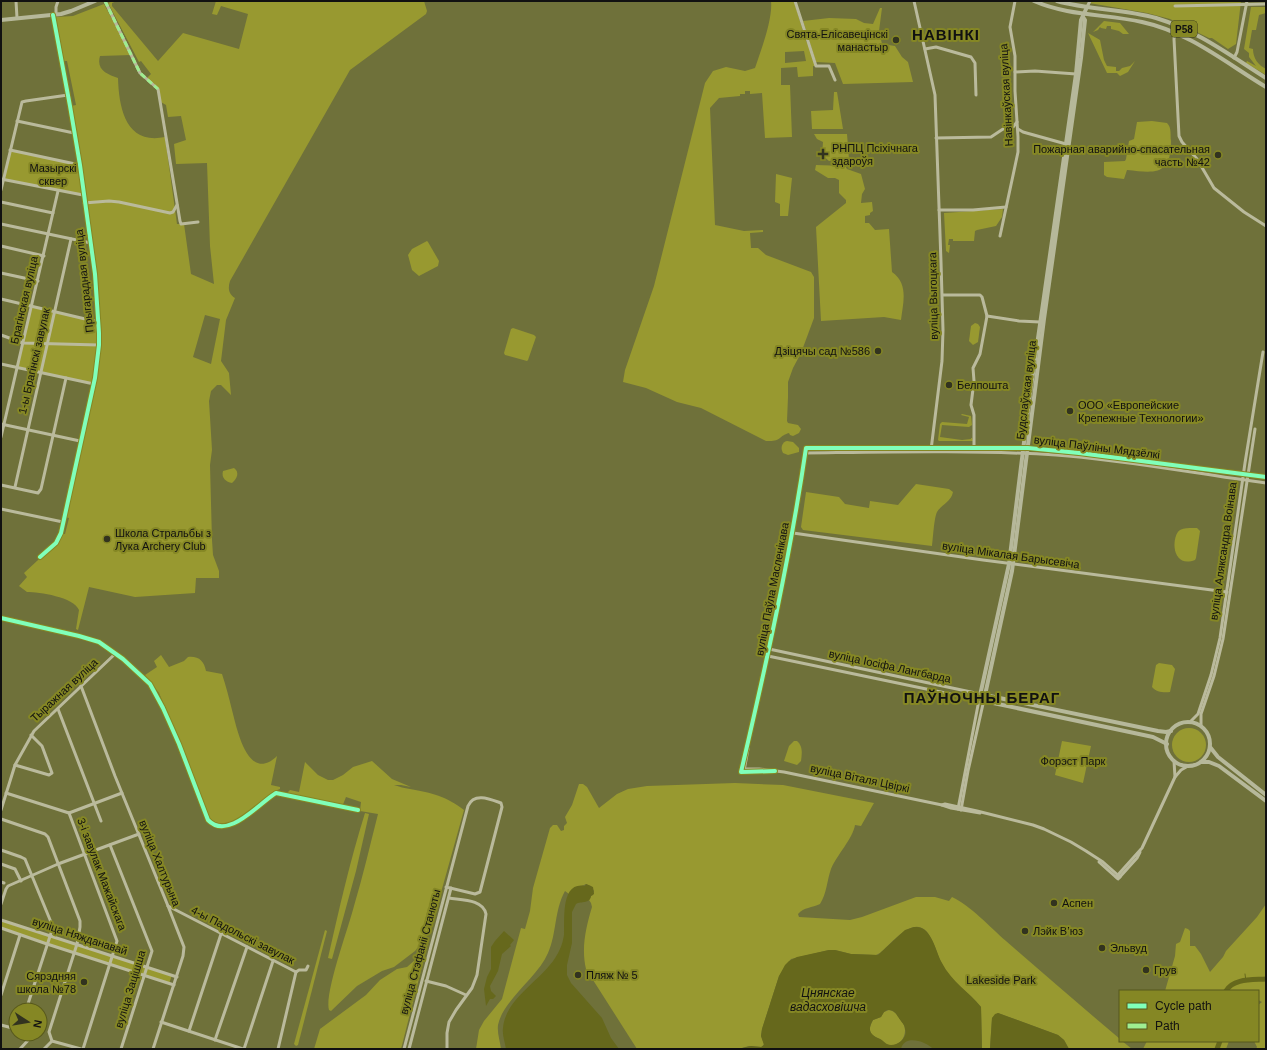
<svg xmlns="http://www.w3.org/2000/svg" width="1267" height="1050" font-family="Arial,sans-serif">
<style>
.green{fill:#989930;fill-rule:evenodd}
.water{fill:#66681c;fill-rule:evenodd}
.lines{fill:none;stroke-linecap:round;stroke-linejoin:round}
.stream{stroke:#66681c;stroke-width:1}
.river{stroke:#66681c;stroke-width:5}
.minor{stroke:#baba9c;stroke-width:3}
.major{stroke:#b6b89a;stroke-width:4}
.quiet{stroke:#9fed91;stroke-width:3;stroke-dasharray:6 3;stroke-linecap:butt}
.cycleway-casing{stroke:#858724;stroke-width:6}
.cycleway{stroke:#80ffba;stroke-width:4}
.poi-dot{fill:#32331f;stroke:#858724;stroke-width:1.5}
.labels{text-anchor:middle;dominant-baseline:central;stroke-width:4;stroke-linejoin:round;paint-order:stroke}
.shield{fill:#858724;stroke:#343417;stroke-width:1}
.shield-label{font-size:10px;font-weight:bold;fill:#111}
.poi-label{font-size:11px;fill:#111;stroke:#858724;text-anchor:start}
.street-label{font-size:11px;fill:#111;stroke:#858724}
.park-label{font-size:11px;fill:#111;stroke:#858724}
.water-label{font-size:12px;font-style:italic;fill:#111;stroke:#858724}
.district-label{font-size:15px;font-weight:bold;letter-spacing:1px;fill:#111;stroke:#858724}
</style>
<rect width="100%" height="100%" fill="#6f713a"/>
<g class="green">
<path d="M113,1H117L112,3V6L158,61L183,33L239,49L248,14L221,6L217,15L212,14L216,1H424L427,11L426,14L350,70L230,281C228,287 228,294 235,298L226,320L221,361L229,373L231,395L221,385H217L211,391L209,401L212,450L210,465L212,540L213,555L219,571V578H196L195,593L135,597L89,587L78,630L76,629L79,610C74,597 39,592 27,592L19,586L27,577L24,573L51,548L61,534H65L69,518L65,517L94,384L17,367L31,306L98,322L97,292L84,196L4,179L10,150L80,165L71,106L76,105L67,61H64L56,17L73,16L104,4L131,55L100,56C96,70 107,74 118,78C119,109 126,145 165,137L177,224H184L191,274L214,284L210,246L207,163L176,164L174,144L186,140L181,116L168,117L166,105L159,101L158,89L147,78L151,74L141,61L139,62L108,3ZM205,315L220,319L211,364L193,357Z"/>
<path d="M771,1H794L806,41L811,50L816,66H813V76L798,77L797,67L781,68V85H790L792,137L765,138L762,93L750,94V91H745V94H740V96L719,98L710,108L715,225L744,231L763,230V232L750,233L751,248H758L766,255L811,272L814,277V318L801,353L793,368L788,382V397L787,421L788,423L798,425L801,429L799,433L793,436L790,435L789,433C778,436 782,442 766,441L701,408L677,402L646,388L623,382L625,370L654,286L705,83L713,71L726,67L745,71L755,68C761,50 773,19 771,1ZM804,51L806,61L785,63V52Z"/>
<polygon points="1090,1 1241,1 1236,44 1228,49 1212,38 1209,38 1170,19 1147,13 1089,3"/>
<path d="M1251,7H1266V13L1259,15L1256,30H1252L1249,48L1253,49C1253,58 1258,65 1266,69V75L1246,63L1247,61L1256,66L1249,57V53L1244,49Z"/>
<polygon points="880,8 882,8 879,31 882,44 895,46 902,57 908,62 913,82 843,84 835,63 816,62 803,21 829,18 856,19 864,23 873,24"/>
<polygon points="1104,21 1120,23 1129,34 1123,34 1119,31 1111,29 1111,26 1107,26 1106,29 1101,28 1100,27 1098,30 1093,32"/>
<polygon points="1088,33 1100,40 1104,60 1107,66 1116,67 1116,71 1119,71 1122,68 1130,66 1135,61 1128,72 1120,76 1117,73 1107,73"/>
<polygon points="834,92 837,92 843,129 812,129 811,111 833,110"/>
<path d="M1152,121L1167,123C1172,128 1170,135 1171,141C1171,176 1155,173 1127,170L1124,179L1107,177L1104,175V162L1125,161L1126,159L1129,141L1134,139L1137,122Z"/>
<polygon points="814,134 847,134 849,159 829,161 822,155 823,142 817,139"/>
<path d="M816,165L845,166L847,169L861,174L865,189L862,194L861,203L872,202L873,211L870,213V215L865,216V223H869L875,230L889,229L892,272C909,284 903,303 901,320L884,317L821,321L816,227L846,203V200L839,193V180L835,178H828L815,170Z"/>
<polygon points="776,174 792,178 788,216 780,216 780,204 775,202"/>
<polygon points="1003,209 1002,217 996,226 977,230 975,231 974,241 953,241 953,239 949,239 948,245 950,245 949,253 946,251 944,213"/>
<polygon points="427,241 428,242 439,261 438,266 419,276 412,270 408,255 412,249"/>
<polygon points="975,323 978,324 980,327 978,342 973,345 969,341 971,326"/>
<polygon points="513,328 534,335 536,337 528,360 527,361 505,355 504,353 511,329"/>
<polygon points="962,414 971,416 972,425 969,427 942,425 940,437 962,440 971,439 971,438 972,438 973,441 939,441 938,440 940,424 942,422 967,424 969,417 961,415"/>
<path d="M787,441L793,442L799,448V452L788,455L783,453C780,448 782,442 787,441Z"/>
<path d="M234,468C240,472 237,479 232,483C226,482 221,478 223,471Z"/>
<path d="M916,484L949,489L953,492C951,502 942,504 937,512C934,518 933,539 932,546L803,530L801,527L806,492L839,497L845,504L869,508L870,501L898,505Z"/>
<path d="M1193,528H1197L1200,531L1196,558L1195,560C1171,569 1171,536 1180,530C1184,528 1189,528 1193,528Z"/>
<path d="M161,655L169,667L184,661L188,657C199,656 204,661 206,671L222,674C226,686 229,698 232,710C237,729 248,784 277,756L271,785L280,787V789L275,791C262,801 226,837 210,818C208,816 207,812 205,810L181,745L159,693L145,675L157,667L154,661Z"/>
<path d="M1159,663L1172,665L1175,669L1170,692C1164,693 1156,692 1152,687L1156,665Z"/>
<circle cx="1189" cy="745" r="17"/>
<path d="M794,741H797C803,746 802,754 801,761L797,765L784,761L789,746Z"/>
<polygon points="1062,741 1091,746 1083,783 1055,775"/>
<path d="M372,761L392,779L411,787L401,785H394C400,787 404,788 410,789C432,793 446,796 464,810L430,932L415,951L394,967L382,971L357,986L331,1011L329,1010C324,994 349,926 354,906C363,876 370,845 378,814L360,811L361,802L346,797L342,807L289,794L288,792L290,790L299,792L305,762L318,775L328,780H333L343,775L353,767Z"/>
<path d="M735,783L783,785L874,803L861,826L855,825C853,838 837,855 831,869C827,880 827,893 820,904C812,908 804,907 798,914L799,917L850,920L862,917L916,897H935L949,901L952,897C970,905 991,928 1006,941C1044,974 1082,1007 1120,1039V1041H1122L1132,1049H1069L1064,1040L1058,1035L998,1013L992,1018L990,1049H982L981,1007C970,993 954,984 945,969C939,960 937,950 932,940C918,909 895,940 880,953L876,955L851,954L835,950H829L791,959L779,976L762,1029L761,1036L764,1044L762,1047L749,1046L738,1049H637L586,969C581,948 586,927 592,907L591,903L589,900L591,896L593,895L594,891L591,886L586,884C579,888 575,885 569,894L565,891C554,911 557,933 548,953C538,977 503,1000 498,1025C497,1033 500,1041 501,1049H476L479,1030L484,1021L502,999L521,928L525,929L530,911L533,888L550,828L553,825H557L561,831L564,830V826L567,823L565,817L572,805L579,784H583L587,787L599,808L617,794L628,789L647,786Z"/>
<path d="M365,813L369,814L356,871L332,959L328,958C339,909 350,861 365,813Z"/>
<polygon points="1266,904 1266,1049 1256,1049 1257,1047 1254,1041 1258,1041 1258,1005 1262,1002 1258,1000 1258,991 1165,991 1175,956 1176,944 1180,942 1185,928 1188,929 1190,931 1190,946 1195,946 1201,954 1210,972 1223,957 1226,951 1257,917"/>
<polygon points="1,920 172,975 169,984 1,928"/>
<polygon points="325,930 327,931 298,1045 296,1046 294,1044"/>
<polygon points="423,953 425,955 401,1049 314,1049 320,1029 366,995 380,980 397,969 407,967"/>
<path d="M889,1010C897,1012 898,1017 902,1022C910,1032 901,1048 888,1045C885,1044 883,1041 880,1039C870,1035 867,1031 873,1020L881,1017L884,1012Z"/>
<polygon points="1147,1041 1229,1041 1226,1049 1143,1049"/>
</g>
<g class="water">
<path d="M586,884L593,887L594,894L591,896C590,904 581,901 576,904L572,912V943L567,965V975L571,983L602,1018L611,1038L619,1049H506C505,1042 502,1035 503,1028C506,995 548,978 560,949C562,945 563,940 564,935C565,921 560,881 585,886Z"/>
<path d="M914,927C932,925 935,951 942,963C951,981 969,992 981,1007L982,1049H933C926,1041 904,1034 901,1049H738L751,1046L761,1047L764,1045L761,1036L762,1029L779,976L785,965L789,961L797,957L829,950H835L851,954L878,955L905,930ZM887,1010C896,1009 896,1015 901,1021C902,1023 905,1025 905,1029C908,1037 899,1045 891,1045C886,1045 884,1041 880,1039C870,1035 867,1030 873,1020L881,1017L884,1012Z"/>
<polygon points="504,931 514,940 510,945 511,946 502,954 498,971 490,986 491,991 496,996 493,999 490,999 486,1006 484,989 487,977 491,969 491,947 495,941"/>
<polygon points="998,1013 1058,1035 1064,1040 1069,1049 990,1049 992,1018 995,1014"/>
</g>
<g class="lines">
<polyline class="stream" points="1245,974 1246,981"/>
<g class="river">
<path d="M1226,991C1233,978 1253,980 1266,979"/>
<polyline points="1217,1049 1220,1041"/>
</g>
<g class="minor">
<polyline points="16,1 17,18"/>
<polyline points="105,1 140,73 158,89 180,221 181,224 198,222"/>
<polyline points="795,1 816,66 829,66 835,80"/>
<polyline points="914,1 935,95 941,262 943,330 942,361 931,450"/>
<polyline points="1175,6 1266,4"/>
<polyline points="1087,7 1090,1"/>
<polyline points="56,14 56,7 58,1"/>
<polyline points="1175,33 1174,39 1179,136 1182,142 1197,159 1214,188 1244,212 1266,226"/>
<polyline points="925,49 936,47 971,57 975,63 976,95"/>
<polyline points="1234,58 1237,52 1247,1"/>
<polyline points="1015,72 1035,71 1076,74"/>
<polyline points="17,121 74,133"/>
<polyline points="1018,129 1023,132 1066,144"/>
<polyline points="936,138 991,137 1003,129 1013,127 1017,122"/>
<polyline points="10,150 80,165"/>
<polyline points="1,179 83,195"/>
<polyline points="1,190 22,102 26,101 68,95"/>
<polyline points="1,202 53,213"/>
<polyline points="84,203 109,201 119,202 170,213 173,212 177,205"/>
<polyline points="939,210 973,210 1006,207"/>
<polyline points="1,224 91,243"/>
<polyline points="1000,236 1018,152 1018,137 1015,91 1015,56 1010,27 1015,1"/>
<polyline points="1,246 44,256"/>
<polyline points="1,273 38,281"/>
<polyline points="943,295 980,295 982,297 987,316 980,354 973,368 974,381 971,405 974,415 974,448"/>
<polyline points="1,299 98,322"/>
<polyline points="987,316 1019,321 1040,322"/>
<polyline points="1,335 23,343 99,345"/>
<polyline points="1,364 94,384"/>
<polyline points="1,424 80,441"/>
<polyline points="1,437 58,191"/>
<path d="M805,453C889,452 973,450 1056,455C1127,460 1196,474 1266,483"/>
<polyline points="1,485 38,493 41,489 66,378"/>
<polyline points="15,487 71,239"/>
<polyline points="1,509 63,522"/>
<polyline points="793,533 983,560 1227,592"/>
<polyline points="40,557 56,543 61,533 95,378 99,345 99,333 95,274 80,165 70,106 53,15"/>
<path d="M1,618L79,636L99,642L123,659L150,684L163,708L179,744L208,820C228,841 259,803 276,793L358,810"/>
<polyline points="769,649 985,695 968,771 961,810"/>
<polyline points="768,656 979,700 958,809"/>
<polyline points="81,686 115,776 168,906 184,947 183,956 153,1049"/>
<polyline points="58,709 101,821"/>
<polyline points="1190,722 1198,714 1211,675 1220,638 1245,463 1263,352"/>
<polyline points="1201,726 1201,714 1214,676 1223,639 1255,429"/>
<polyline points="1174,761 1175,777"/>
<polyline points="15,765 49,775 52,773 42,746 31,735"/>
<polyline points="741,769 759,769 784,772 942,805 945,804 977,811 1033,825 1044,829 1071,842 1086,851 1103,862 1120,877"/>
<polyline points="744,771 748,749"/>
<path d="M775,771L741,772C766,665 790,557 806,448H1028L1079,453L1266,477"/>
<polyline points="6,793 69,813"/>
<polyline points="942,805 951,808 980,813"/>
<polyline points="1,810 15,765 34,731 116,653"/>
<polyline points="69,813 117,941 83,1049"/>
<polyline points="69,813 122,793"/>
<polyline points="1,819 45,834 48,837 80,921 80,927 77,944 49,1032 52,1041 81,1049"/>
<polyline points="110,845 152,951 121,1049"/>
<polyline points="1,850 21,857 25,859 53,927 26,1010"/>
<polyline points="1099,862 1118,879 1137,858 1140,852"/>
<polyline points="1,864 15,869 21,881"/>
<polyline points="1116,877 1142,848 1175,777 1181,770 1188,766"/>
<polyline points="1,882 4,883"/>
<polyline points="1,904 6,889 8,886 58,864 139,834"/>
<polyline points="168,906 296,972"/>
<polyline points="1,920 177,977"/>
<polyline points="1,928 47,944 174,985"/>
<polyline points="296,972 299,970 306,970 308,966"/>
<polyline points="426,981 446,986 466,995"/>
<polyline points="1,995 20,935"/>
<polyline points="161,1022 243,1049"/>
<polyline points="1,1025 16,1029"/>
<polyline points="189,1031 221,934"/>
<polyline points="215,1040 247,947"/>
<polyline points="20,1049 32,1036 31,1034"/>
<polyline points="44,1049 52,1041"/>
<polyline points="244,1049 273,961"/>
<polyline points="278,1049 296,972"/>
<path d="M404,1049L468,806C474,792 490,799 501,803L502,807L480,892L475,894L446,887"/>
<polyline points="409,1049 451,888"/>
<path d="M447,1049V1033L449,1022L456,1010L472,988L477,975L486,914C483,899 461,900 449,898"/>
</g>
<g class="major">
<path d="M1034,1C1068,16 1106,14 1142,22C1189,32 1226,63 1266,87"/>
<path d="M1057,1C1089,10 1124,9 1156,18C1196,30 1231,56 1266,78"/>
<polyline points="1087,7 1081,20 1076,74 1030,394 1009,564 979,700 1153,737 1167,744"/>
<polyline points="1083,17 1085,20 1081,58 1044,319 1012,571 985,695 1158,731 1166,732 1171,731"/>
<polyline points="1,20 61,14 71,11 95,1"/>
<circle cx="1188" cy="744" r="22"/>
<polyline points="1210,747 1218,757 1266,795"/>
<polyline points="1201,762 1209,762 1219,766 1266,801"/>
</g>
<polyline class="quiet" points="105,1 140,73 158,89"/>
<defs>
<g id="cycleway">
<polyline points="40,557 56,543 61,533 95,378 99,345 99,333 95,274 80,165 70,106 53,15"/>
<path d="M1,618L79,636L99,642L123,659L150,684L163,708L179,744L208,820C228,841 259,803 276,793L358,810"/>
<path d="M775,771L741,772C766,665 790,557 806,448H1028L1079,453L1266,477"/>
</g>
</defs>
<use href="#cycleway" class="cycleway-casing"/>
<use href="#cycleway" class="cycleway"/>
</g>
<g class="poi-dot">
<circle cx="896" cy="40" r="4"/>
<path d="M821 148h4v4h4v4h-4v4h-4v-4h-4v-4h4z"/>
<circle cx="1218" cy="155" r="4"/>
<circle cx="878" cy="351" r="4"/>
<circle cx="949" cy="385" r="4"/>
<circle cx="1070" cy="411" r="4"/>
<circle cx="107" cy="539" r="4"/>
<circle cx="1054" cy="903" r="4"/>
<circle cx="1025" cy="931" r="4"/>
<circle cx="1102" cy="948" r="4"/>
<circle cx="1146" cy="970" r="4"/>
<circle cx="578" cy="975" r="4"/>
<circle cx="84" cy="982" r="4"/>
</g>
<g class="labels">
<rect class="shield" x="1171" y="21" width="26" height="16" rx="3"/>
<g class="shield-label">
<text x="1184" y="29">Р58</text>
</g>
<g class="poi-label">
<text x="888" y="34" text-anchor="end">Свята-Елісавецінскі<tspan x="888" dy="13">манастыр</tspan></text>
<text x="832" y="148">РНПЦ Псіхічнага<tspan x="832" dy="13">здароўя</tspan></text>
<text x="1210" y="149" text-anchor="end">Пожарная аварийно-спасательная<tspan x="1210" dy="13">часть №42</tspan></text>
<text x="870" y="351" text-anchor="end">Дзіцячы сад №586</text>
<text x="957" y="385">Белпошта</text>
<text x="1078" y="405">ООО «Европейские<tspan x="1078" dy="13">Крепежные Технологии»</tspan></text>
<text x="115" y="533">Школа Стральбы з<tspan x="115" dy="13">Лука Archery Club</tspan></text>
<text x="1062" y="903">Аспен</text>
<text x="1033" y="931">Лэйк В’юз</text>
<text x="1110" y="948">Эльвуд</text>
<text x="1154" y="970">Грув</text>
<text x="586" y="975">Пляж № 5</text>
<text x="76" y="976" text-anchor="end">Сярэдняя<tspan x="76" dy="13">школа №78</tspan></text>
</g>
<g class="street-label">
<text transform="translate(1006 95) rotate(-93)">Навінкаўская вуліца</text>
<text transform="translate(84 281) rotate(-96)">Прыгарадная вуліца</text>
<text transform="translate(933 296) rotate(-91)">вуліца Выгоцкага</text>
<text transform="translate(24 300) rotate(-77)">Брагінская вуліца</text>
<text transform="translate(34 361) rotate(-77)">1-ы Брагінскі завулак</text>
<text transform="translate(1026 390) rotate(-83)">Будслаўская вуліца</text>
<text transform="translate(1097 447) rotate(7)">вуліца Паўліны Мядзёлкі</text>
<text transform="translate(1223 551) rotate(-82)">вуліца Аляксандра Воінава</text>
<text transform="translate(1011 555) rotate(8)">вуліца Мікалая Барысевіча</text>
<text transform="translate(772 589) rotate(-79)">вуліца Паўла Масленікава</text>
<text transform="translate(890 666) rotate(12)">вуліца Іосіфа Лангбарда</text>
<text transform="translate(64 690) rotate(-43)">Тыражная вуліца</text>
<text transform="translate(860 778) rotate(12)">вуліца Віталя Цвіркі</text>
<text transform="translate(160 863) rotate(68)">вуліца Халтурына</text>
<text transform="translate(102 874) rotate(69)">3-і завулак Мажайскага</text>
<text transform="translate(243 935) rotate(27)">4-ы Падольскі завулак</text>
<text transform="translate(80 936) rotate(18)">вуліца Няжданавай</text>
<text transform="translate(420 952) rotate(-75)">вуліца Стэфаніі Станюты</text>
<text transform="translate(130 989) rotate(-73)">вуліца Зацішша</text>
</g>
<g class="park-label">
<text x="53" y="168">Мазырскі<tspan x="53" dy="13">сквер</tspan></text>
<text x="1073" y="761">Форэст Парк</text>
<text x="1001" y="980">Lakeside Park</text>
</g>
<g class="water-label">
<text x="828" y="993">Цнянскае<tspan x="828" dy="14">вадасховішча</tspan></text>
</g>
<g class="district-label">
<text x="946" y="34">НАВІНКІ</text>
<text x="982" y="697">ПАЎНОЧНЫ БЕРАГ</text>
</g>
</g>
<rect width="1267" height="1050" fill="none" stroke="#111111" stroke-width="4"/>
<rect x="1119" y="990" width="140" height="52" fill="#858724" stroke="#57581c"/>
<rect x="1127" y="1003" width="20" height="6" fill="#80ffba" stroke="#57581c"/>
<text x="1155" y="1010" font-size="12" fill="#111111">Cycle path</text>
<rect x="1127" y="1023" width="20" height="6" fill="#9fed91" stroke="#57581c"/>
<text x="1155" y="1030" font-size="12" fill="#111111">Path</text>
<g transform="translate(28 1022) rotate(102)"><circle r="19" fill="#858724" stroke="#57581c"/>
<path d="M0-3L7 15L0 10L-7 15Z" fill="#32331f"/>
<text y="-6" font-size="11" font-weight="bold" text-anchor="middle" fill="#111111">N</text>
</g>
</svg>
